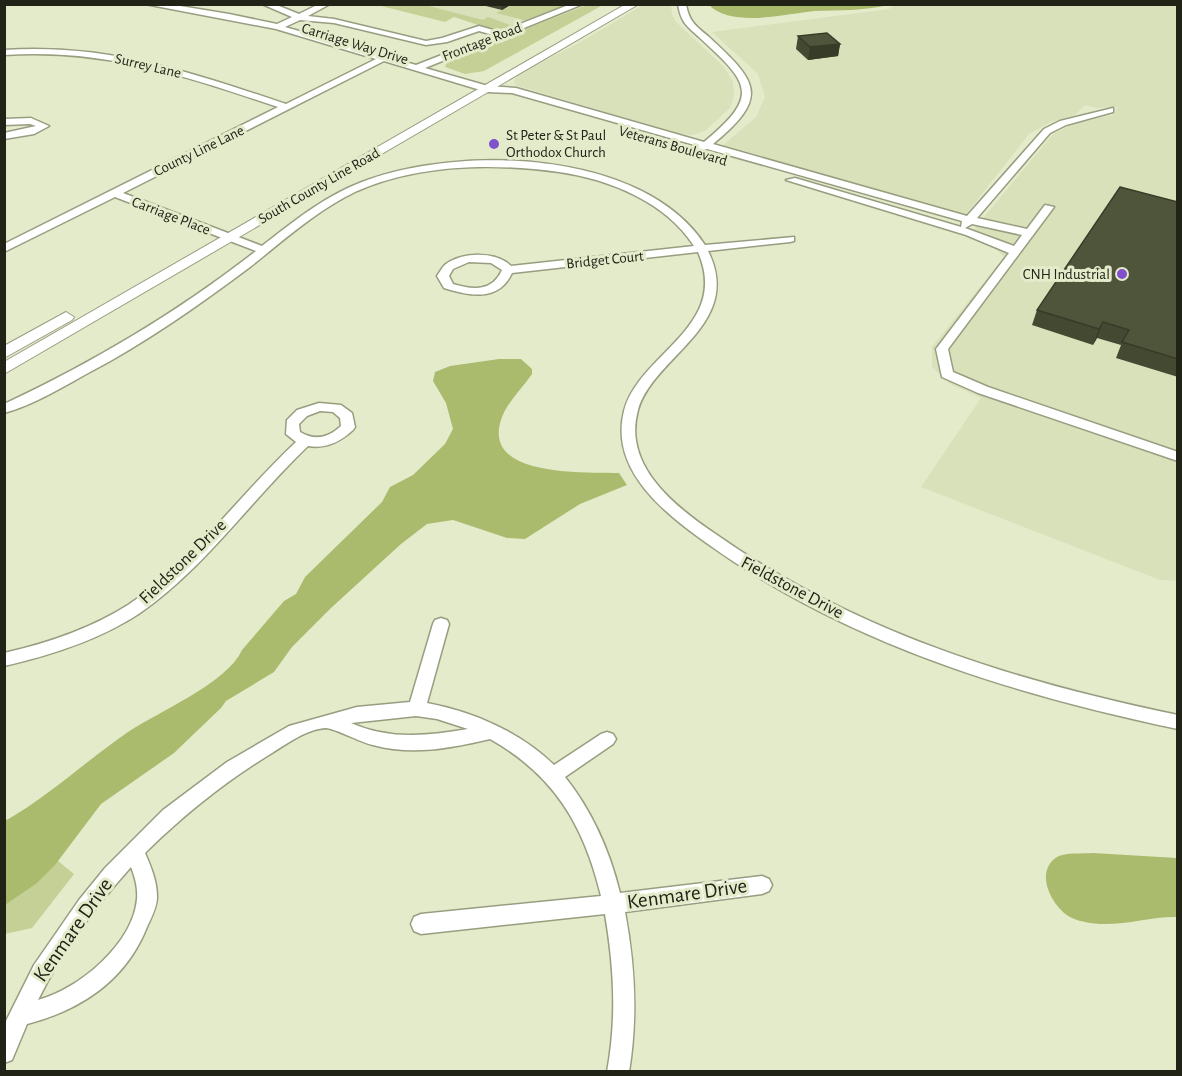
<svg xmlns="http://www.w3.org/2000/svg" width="1182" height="1076" font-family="'Alegreya Sans',sans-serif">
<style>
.built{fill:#d8e1ba}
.green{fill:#c4d096}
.water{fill:#abbb6d}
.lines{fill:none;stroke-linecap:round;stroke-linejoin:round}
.street-casing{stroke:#979e80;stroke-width:3}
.secondary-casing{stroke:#979e80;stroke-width:2}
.street{fill:#fff;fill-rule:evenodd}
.secondary{fill:#fff;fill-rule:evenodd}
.wall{fill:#444932}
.shaded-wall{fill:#373c29}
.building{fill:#4f553a;stroke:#373c29;stroke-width:1.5}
.poi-dot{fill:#8051ca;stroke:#e4ebcb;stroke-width:2}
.labels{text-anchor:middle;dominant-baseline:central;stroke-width:6;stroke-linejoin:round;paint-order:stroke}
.far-street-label{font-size:15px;fill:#212317;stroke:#e4ebcb}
.far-poi-label{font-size:15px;fill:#212317;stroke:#e4ebcb;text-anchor:start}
.street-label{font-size:18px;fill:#212317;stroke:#e4ebcb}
.near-street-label{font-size:21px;fill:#212317;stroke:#e4ebcb}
</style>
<rect width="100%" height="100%" fill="#e4ebcb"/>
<g class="built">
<polygon points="411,5 574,5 510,30"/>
<polygon points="643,5 671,5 672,14 676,22 724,67 733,82 734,96 730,108 705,131 692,135 677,133 515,85 514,80 522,72 577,44"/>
<polygon points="894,5 1177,5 1177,581 1160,580 921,487 981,398 950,384 932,367 932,347 1004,257 992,245 969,235 1053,134 1074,124 1113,115 1118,107 1096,108 1085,105 1075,115 1051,122 1029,134 964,217 722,146 756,117 765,97 758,74 712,32 889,9"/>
</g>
<g class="green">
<polygon points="377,5 425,5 483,20 488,17 513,26 496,31 454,17 445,22"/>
<polygon points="513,5 569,5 527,21 496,13"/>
<polygon points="587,5 603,5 484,71 465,74 445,67 448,59 458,55"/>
<polygon points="4,817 74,874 32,928 5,934"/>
</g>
<g class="water">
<path d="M709,5H888C864,11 839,10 814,11C785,14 732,28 709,5Z"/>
<path d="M499,359H521L532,369V374C522,389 506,403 501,420C482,478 586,472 619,473L627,485L580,504L525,539L507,538L453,520L427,524L401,544L331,608L292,647L274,672L226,701L221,708L174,753L101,804L55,865L37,883L5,905V821C49,796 86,761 128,732C160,711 227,683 242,650L284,601L296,594L305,577L382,502L390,487L413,475L445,444L453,429L446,403L433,381L435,372L450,366Z"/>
<path d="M1093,853L1177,858V917C1149,916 1116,929 1085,922C1081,921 1076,920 1072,918C1053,909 1033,872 1057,857C1065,852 1083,854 1093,853Z"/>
</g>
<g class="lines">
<defs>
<g id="street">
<path d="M145,4H168L229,14L277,24L292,17L262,4H274L299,14L319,4H330L308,16L334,19L426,41L442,38L479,26L500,32L571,4H583L425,68L488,86L516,88L704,142C761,95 749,83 700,38C687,26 681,23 678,4H686C689,22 696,26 709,37C758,82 770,97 713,144L967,216L1044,129L1060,121L1113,108V112L1066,125L1050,133L977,218L1027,229L1045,205L1054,207L948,349L953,372L988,387L1178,452V461L978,393L942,377L936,349L1009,253L966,235L786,180L795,178L961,227L962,221L707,149L698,151V146L512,93L487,92L384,61L123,193L262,246C294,221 325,196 362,182C459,145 642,149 705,245L794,237V241L790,242L708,251C745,325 653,356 638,410C622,467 677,508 717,535C855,632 1014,681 1178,715V729C1012,694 848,644 708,544C666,514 609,471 624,411C639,353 731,327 698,252L512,273C499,302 469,296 444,288L437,276C440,272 442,267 446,264C463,252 496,251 511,266L694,246C666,202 609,179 559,172C493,163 419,164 357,191C317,210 284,240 250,267C199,305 147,342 90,372C64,386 34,405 4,413V404C94,362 178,312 256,251L115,197L4,252V244L278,107C185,76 105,48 4,55V50C107,43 190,72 286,104L376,59L276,29ZM300,20L334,23L426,45L447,42L479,31L493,35L416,65L391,58V54L383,55L285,27ZM972,224L1022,235L1014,246L965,228ZM469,262L491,263L502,270C492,292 473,290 453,284L449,276L453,269Z"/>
<polygon points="31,118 49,126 34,134 4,139 4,133 36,126 30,124 4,125 4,119"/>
<path d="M319,403L341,405L352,413L355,427L353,430C340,442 326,449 308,446C251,500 205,568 140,613C99,640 52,655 4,666V653C48,643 90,629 128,605C193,562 239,495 296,442L286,434L287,420L297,410ZM320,411L333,412L340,418L341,426C328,438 315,441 300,432L299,424L307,416Z"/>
<path d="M441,618L447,620L449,624L427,703C474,712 520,732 554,765L601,734L607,732L613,734L616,739L613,744L565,777C592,811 610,852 620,893L762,876L769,879L772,885L769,891L762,894L625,912C635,965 638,1017 629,1072H607C617,1018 614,967 605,914L421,934L414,931L411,924L414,917L421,914L601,896C584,825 554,775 490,739C451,748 412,756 373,745C362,743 334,728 326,728C307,729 288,743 272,753C226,781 186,813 147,851L145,853C151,867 157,881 157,897C157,907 151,918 147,927C126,980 81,1010 27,1024L12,1060L4,1063V1025L34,965L79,900L105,868L163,810L227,762L289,726L357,707L410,702L433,624L435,620ZM416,716L437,719L468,729C428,736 389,740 351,723ZM131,867C135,877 138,888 137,899C133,944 79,989 38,1000C62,951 95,907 131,867Z"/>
</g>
<g id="secondary">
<polygon points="626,4 639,4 4,374 4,362"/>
<polygon points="66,312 74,317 72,320 4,358 4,346"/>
</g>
</defs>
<use href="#street" class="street-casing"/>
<use href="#secondary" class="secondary-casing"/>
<use href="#street" class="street"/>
<use href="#secondary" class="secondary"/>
</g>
<g class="wall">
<polygon points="478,4 512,4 502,10"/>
<polygon points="798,36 840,44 838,56 808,60 796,49"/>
<polygon points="1178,202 1178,377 1116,358 1121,345 1097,338 1093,345 1032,325 1037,310"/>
</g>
<g class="shaded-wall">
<polygon points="502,4 512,4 502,10"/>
<polygon points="840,44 838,56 808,60 810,47"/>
<polygon points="1103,322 1097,338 1093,345 1099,329"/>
</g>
<g class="building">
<polygon points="827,33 840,44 810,47 798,36"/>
<polygon points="1120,187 1178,202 1178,359 1122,342 1129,330 1103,322 1099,329 1037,310"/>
</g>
<g class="poi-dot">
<circle cx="494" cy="144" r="6"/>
<circle cx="1122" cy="274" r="6"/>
</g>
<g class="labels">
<g class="far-street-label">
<text transform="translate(482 42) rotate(-21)">Frontage Road</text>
<text transform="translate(355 44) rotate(17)">Carriage Way Drive</text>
<text transform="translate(148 66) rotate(13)">Surrey Lane</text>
<text transform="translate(673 146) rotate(16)">Veterans Boulevard</text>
<text transform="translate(199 151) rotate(-26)">County Line Lane</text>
<text transform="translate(319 186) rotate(-30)">South County Line Road</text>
<text transform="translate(171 216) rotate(21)">Carriage Place</text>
<text transform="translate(605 260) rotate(-6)">Bridget Court</text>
</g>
<g class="far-poi-label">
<text x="506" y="135">St Peter &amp; St Paul<tspan x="506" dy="17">Orthodox Church</tspan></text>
<text x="1110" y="274" text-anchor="end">CNH Industrial</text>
</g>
<g class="street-label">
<text transform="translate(183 562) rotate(-44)">Fieldstone Drive</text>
<text transform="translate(792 588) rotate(28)">Fieldstone Drive</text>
</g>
<g class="near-street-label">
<text transform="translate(687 894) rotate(-8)">Kenmare Drive</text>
<text transform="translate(73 930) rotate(-55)">Kenmare Drive</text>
</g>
</g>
<rect width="1182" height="1076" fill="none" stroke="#212317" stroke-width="12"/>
</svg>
